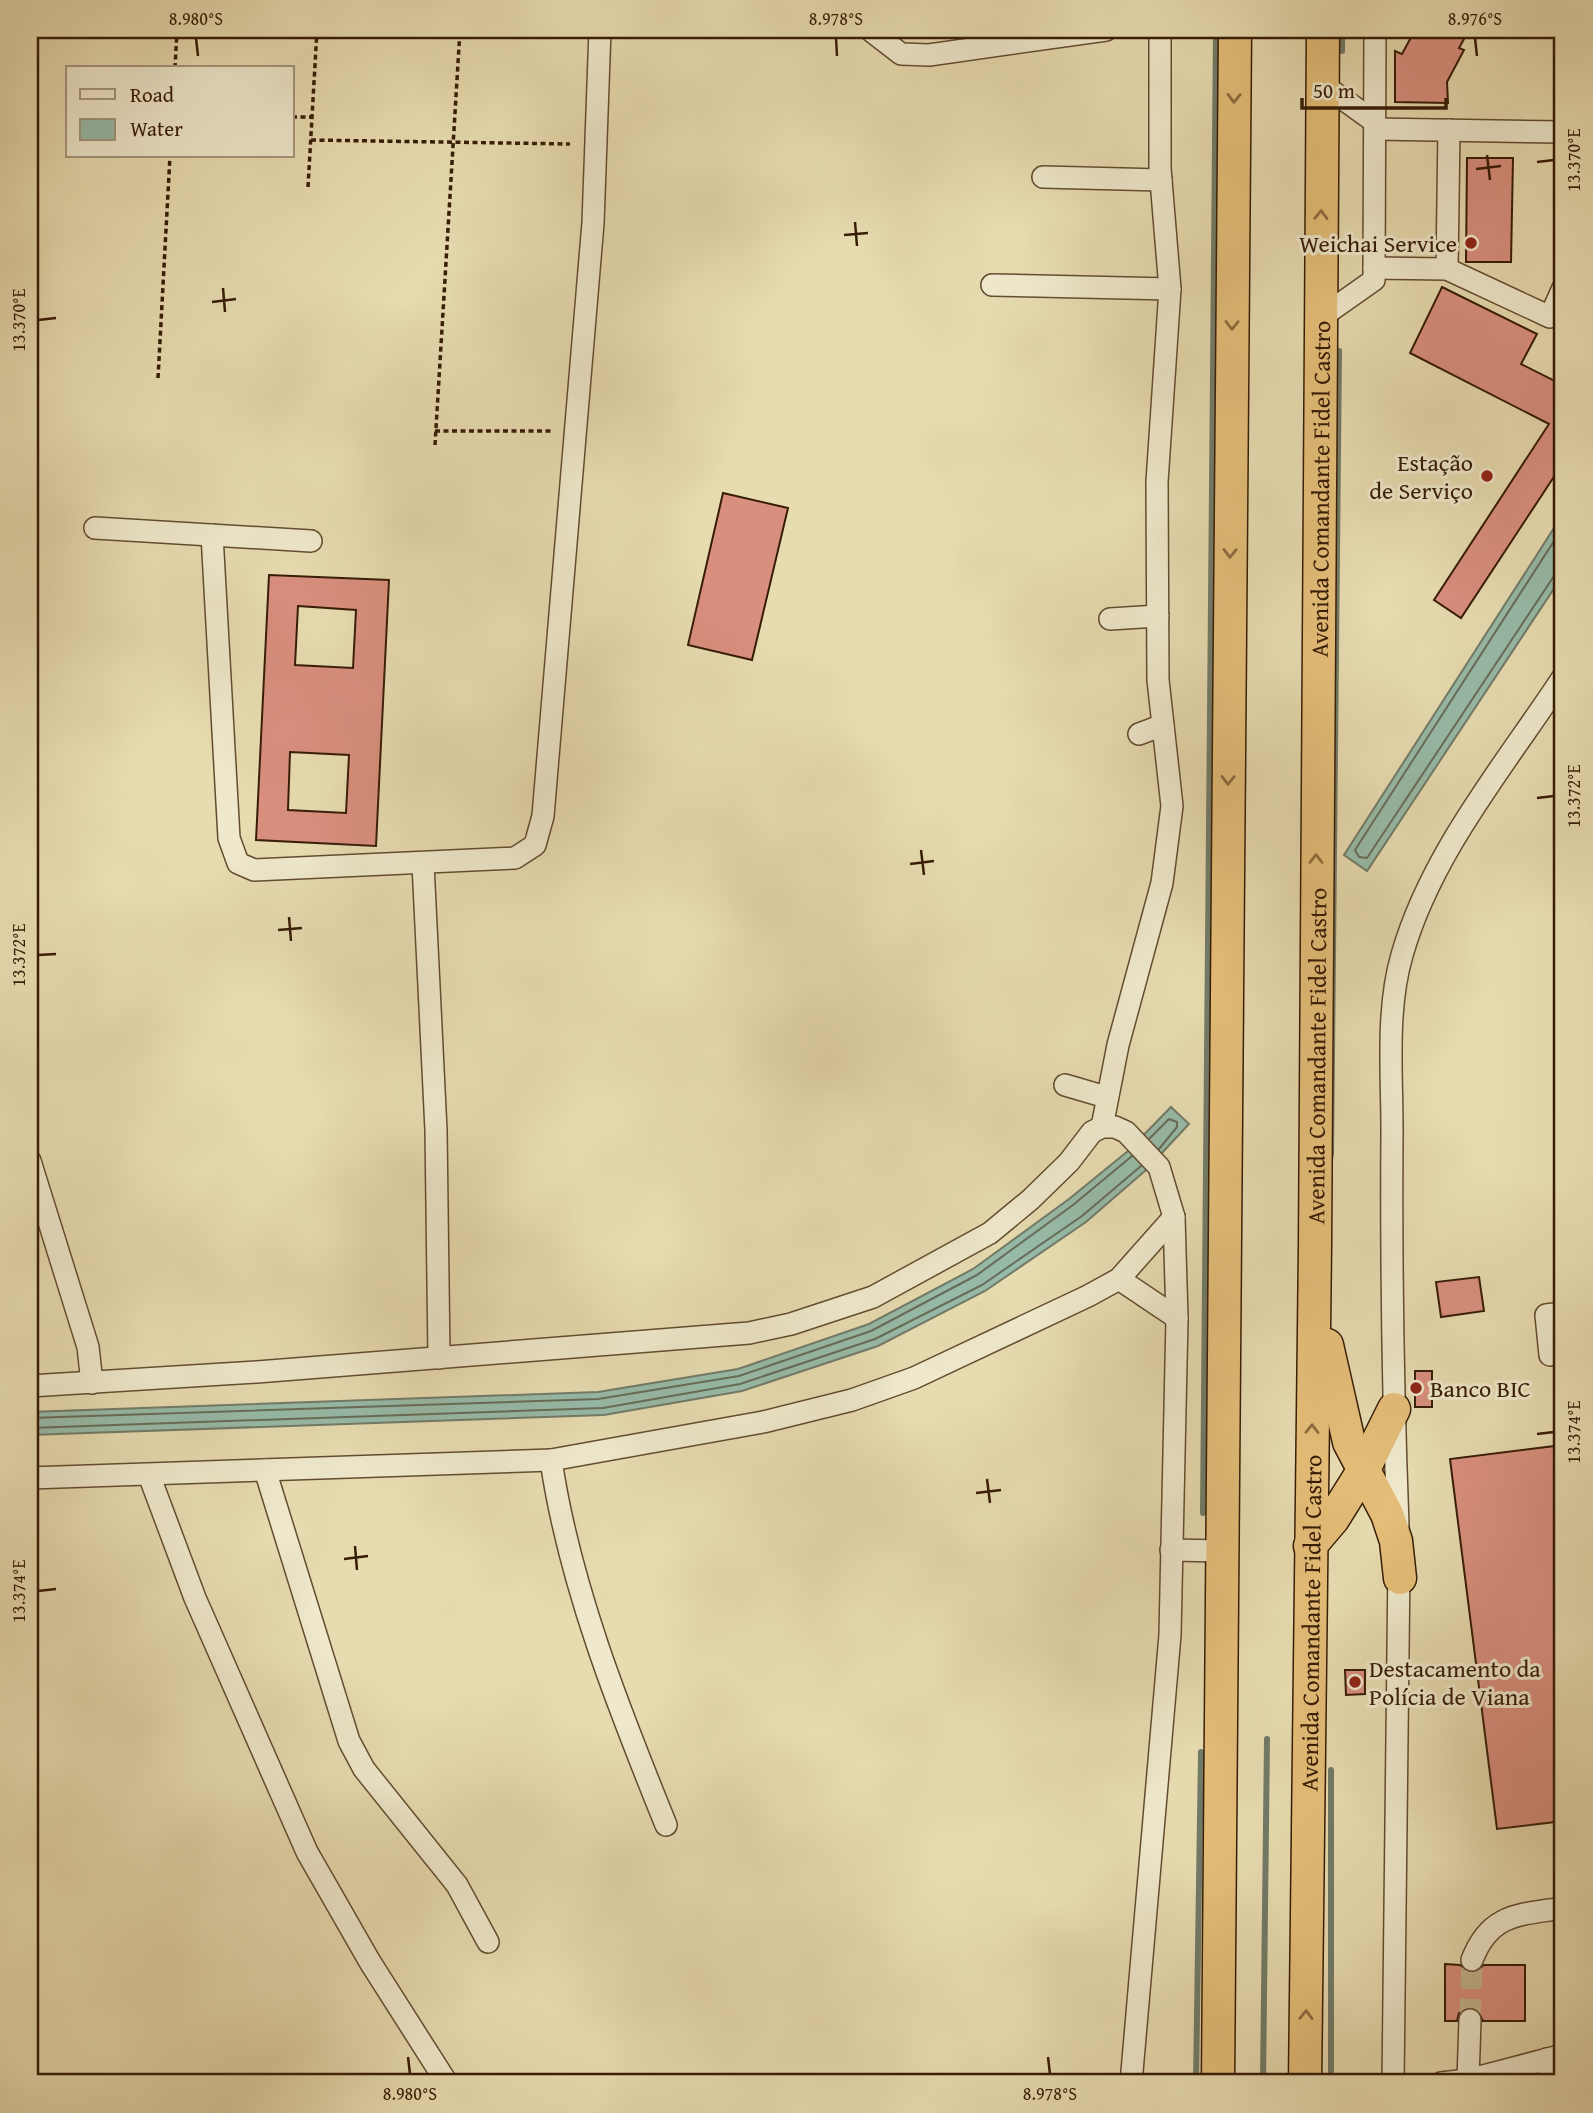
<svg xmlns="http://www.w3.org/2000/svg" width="1593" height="2113" font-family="'Gentium Book Plus',serif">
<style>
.water{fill:#97bba9;stroke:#717b68;stroke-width:2}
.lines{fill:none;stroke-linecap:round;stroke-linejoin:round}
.shore{stroke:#676c58;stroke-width:2}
.stream{stroke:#717b68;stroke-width:6}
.building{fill:#d98f7e;stroke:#371c06;stroke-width:2;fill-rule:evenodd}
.minor-tunnel{stroke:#c4b58e;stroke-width:21;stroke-dasharray:21 10;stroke-linecap:butt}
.minor-casing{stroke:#634c30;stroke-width:24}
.highway-casing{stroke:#371c06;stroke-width:35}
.path{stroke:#371c06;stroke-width:3.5;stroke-dasharray:5 3.5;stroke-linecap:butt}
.minor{stroke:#efe8cc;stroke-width:21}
.highway{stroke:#e4be78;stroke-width:32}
.oneway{stroke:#8e6d3f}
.ticks{fill:none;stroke:#371c06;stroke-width:2.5}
.poi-dot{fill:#8f2418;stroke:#efe8cc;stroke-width:2.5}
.labels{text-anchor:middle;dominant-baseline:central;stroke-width:6;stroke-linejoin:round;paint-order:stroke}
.poi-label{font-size:24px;fill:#371c06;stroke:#efe8cc;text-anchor:end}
.street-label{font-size:24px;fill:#371c06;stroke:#efe8cc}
.neatline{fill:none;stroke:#371c06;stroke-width:2.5}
.ticks-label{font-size:18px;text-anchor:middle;fill:#371c06}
</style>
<rect width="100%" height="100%" fill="#e7dbb0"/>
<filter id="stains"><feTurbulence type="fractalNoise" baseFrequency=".00286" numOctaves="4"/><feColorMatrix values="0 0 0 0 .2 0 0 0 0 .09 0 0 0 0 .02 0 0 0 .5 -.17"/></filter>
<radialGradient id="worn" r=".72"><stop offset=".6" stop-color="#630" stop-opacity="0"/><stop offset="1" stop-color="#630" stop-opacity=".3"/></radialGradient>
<g class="water">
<polygon points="1563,514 1563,575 1367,871 1344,855"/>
<polygon points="1171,1107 1189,1124 1146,1170 1086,1222 985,1291 878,1346 742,1391 604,1415 30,1435 30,1412 598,1392 738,1369 869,1324 973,1269 1069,1199 1128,1151"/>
</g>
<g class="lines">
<g class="shore">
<polyline points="1563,527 1355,850 1359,857 1367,858 1554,576 1563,572"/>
<polyline points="1149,1139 1169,1119 1177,1122 1177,1127 1159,1149"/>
<polyline points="30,1418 598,1399 739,1376 871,1331 977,1275 1073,1205 1132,1156"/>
<polyline points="30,1428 603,1408 740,1384 875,1339 982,1285 1082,1216 1141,1166"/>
</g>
<g class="stream">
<polyline points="1342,51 1342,30"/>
<polyline points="1331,1155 1339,351"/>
<polyline points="1203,1513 1216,30"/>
<polyline points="1196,2083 1201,1752"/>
<polyline points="1263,2083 1267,1739"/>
<polyline points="1331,2083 1331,1770"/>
</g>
</g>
<g class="building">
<polygon points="1415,30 1469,30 1459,48 1464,50 1447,82 1448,103 1395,102 1395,51 1402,54"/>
<polygon points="1467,158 1513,158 1511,262 1466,262"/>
<polygon points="1442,287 1537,334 1521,364 1563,385 1563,463 1461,618 1434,600 1549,424 1410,353"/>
<polygon points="723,493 788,508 752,660 688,645"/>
<path d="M269,575L389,580L376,846L256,840ZM298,606L356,610L353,668L295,665ZM290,752L349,755L346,813L288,810Z"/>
<polygon points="1479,1277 1484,1311 1441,1317 1436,1282"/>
<rect x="1415" y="1371" width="17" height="36"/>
<polygon points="1563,1445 1563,1821 1497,1829 1450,1459"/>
<polygon points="1345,1670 1365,1670 1365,1694 1346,1695"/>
<polygon points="1445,1964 1460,1965 1472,1973 1484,1965 1525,1965 1525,2021 1483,2021 1477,2009 1470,2007 1459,2013 1457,2021 1445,2021"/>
</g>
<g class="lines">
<polyline class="minor-tunnel" points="1470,2020 1472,1960"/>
<defs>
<g id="minor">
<polyline points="870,30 901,54 929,55 1106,30"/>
<polyline points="1322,84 1375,122"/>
<polyline points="1375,129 1563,132"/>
<polyline points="1043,177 1161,180"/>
<polyline points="1374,268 1447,269 1550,317 1563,288"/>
<polyline points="1447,269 1449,130"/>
<polyline points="992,285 1170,289"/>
<polyline points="1320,318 1374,280 1375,30"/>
<polyline points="95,528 311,541"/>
<polyline points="212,535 229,838 238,863 254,870 515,858 535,845 543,816 593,223 600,30"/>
<polyline points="1110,619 1158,616"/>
<polyline points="1139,734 1163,725"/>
<polyline points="423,864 436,1130 439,1358"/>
<polyline points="1065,1085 1106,1097"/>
<polyline points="1102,1127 1118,1045 1162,883 1172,806 1158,680 1157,482 1170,289 1160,168 1160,30"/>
<polyline points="30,1161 88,1347 92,1383"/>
<polyline points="1119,1279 1177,1318"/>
<polyline points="1550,1355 1546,1315 1563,1313"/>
<polyline points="30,1386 257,1372 749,1333 791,1324 873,1297 990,1233 1030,1200 1069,1162 1092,1132 1102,1127 1115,1127 1126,1132 1159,1167 1174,1217 1177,1318 1170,1635 1131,2083"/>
<path d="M551,1460C569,1584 619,1709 666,1825"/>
<polyline points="265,1470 349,1741 364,1769 457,1885 488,1942"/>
<polyline points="149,1475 195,1598 307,1852 370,1962 447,2083"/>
<polyline points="30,1478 551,1460 763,1422 852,1400 914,1378 1088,1296 1119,1279 1174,1217"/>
<path d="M1398,1526C1393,1394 1391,1261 1392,1129C1392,1073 1386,1010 1402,955C1431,853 1505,765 1563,677"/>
<polyline points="1171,1550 1224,1551"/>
<path d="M1472,1960C1490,1913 1519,1915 1563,1908"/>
<polyline points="1547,2059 1550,2083"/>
<polyline points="1468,2080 1470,2020"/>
<polyline points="1393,2083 1399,1565"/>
<polyline points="1441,2083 1468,2080 1563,2055"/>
</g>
<g id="highway">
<polyline points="1327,1345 1349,1442 1387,1514 1396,1541 1400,1578"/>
<polyline points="1310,1546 1333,1519 1363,1471 1394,1409"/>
<polyline points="1218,2083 1235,30"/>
<path id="s1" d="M1305,2083L1315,1246L1323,30"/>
</g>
</defs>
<use href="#minor" class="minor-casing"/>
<use href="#highway" class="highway-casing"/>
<g class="path">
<polyline points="175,68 177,30"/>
<polyline points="292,117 311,117"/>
<polyline points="311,140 570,144"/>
<polyline points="308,187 317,30"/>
<polyline points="158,378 170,156"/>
<polyline points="435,431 551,431"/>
<polyline points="435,445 460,30"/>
</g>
<use href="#minor" class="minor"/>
<use href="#highway" class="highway"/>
</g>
<defs><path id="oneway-chevron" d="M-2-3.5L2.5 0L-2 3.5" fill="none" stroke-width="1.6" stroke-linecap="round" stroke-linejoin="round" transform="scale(1.75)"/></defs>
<g class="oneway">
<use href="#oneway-chevron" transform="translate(1234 98) rotate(91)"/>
<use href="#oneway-chevron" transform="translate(1321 215) rotate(-89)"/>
<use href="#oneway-chevron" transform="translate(1232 325) rotate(91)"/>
<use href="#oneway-chevron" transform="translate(1230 553) rotate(91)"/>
<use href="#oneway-chevron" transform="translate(1228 780) rotate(91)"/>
<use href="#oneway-chevron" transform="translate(1316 859) rotate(-90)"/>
<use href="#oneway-chevron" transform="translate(1312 1429) rotate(-89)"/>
<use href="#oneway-chevron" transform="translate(1306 2015) rotate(-89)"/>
</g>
<path class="ticks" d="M196,38L198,56M836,38L837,56M1475,38L1477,56M1487,155L1490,180M1537,162L1554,160M1476,169L1501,166M855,222L857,246M844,235L868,233M223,288L225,312M212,302L236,299M38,320L56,318M1537,798L1554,796M921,850L924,875M910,864L934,861M289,917L291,941M278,930L302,928M38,955L56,954M1537,1434L1554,1432M987,1479L990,1503M976,1493L1001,1490M355,1546L357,1570M344,1559L368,1556M38,1591L56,1589M408,2057L410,2074M1048,2057L1050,2074"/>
<g class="poi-dot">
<circle cx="1471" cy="243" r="7"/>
<circle cx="1487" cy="476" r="7"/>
<circle cx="1416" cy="1388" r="7"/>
<circle cx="1355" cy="1682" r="7"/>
</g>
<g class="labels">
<g class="poi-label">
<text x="1457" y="243">Weichai Service</text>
<text x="1473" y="462">Estação<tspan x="1473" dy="28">de Serviço</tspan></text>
<text x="1430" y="1388" text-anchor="start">Banco BIC</text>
<text x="1369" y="1668" text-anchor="start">Destacamento da<tspan x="1369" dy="28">Polícia de Viana</tspan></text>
</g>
<g class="street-label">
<text stroke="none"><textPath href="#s1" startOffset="1594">Avenida Comandante Fidel Castro</textPath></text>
<text stroke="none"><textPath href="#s1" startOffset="1027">Avenida Comandante Fidel Castro</textPath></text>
<text stroke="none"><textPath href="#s1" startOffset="460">Avenida Comandante Fidel Castro</textPath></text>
</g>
</g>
<rect width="1593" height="2113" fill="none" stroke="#e7dbb0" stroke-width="77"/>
<rect x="66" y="66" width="228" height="91" fill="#efe8cc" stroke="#a5967d" stroke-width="2"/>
<rect x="80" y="89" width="35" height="10" fill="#efe8cc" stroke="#a5967d" stroke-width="2"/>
<text x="130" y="102" font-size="21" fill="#371c06">Road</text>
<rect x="80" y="119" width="35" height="21" fill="#97bba9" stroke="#a5967d" stroke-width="2"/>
<text x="130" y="136" font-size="21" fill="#371c06">Water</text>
<path d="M1302 98v10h144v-10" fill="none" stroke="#371c06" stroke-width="3.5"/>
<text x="1313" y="98" font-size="21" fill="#371c06" stroke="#efe8cc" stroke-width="5" paint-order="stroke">50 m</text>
<rect x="38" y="38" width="1516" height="2036" class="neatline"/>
<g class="ticks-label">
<text x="196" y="25">8.980°S</text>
<text x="836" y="25">8.978°S</text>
<text x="1475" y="25">8.976°S</text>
<text transform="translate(1574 160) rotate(-90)" y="6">13.370°E</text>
<text transform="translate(19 320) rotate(-90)" y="6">13.370°E</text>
<text transform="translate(1574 796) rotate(-90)" y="6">13.372°E</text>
<text transform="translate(19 955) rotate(-90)" y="6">13.372°E</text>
<text transform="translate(1574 1432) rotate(-90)" y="6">13.374°E</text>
<text transform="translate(19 1591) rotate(-90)" y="6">13.374°E</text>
<text x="410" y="2100">8.980°S</text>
<text x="1050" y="2100">8.978°S</text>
</g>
<rect width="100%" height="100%" filter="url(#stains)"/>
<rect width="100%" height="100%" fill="url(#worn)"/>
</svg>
